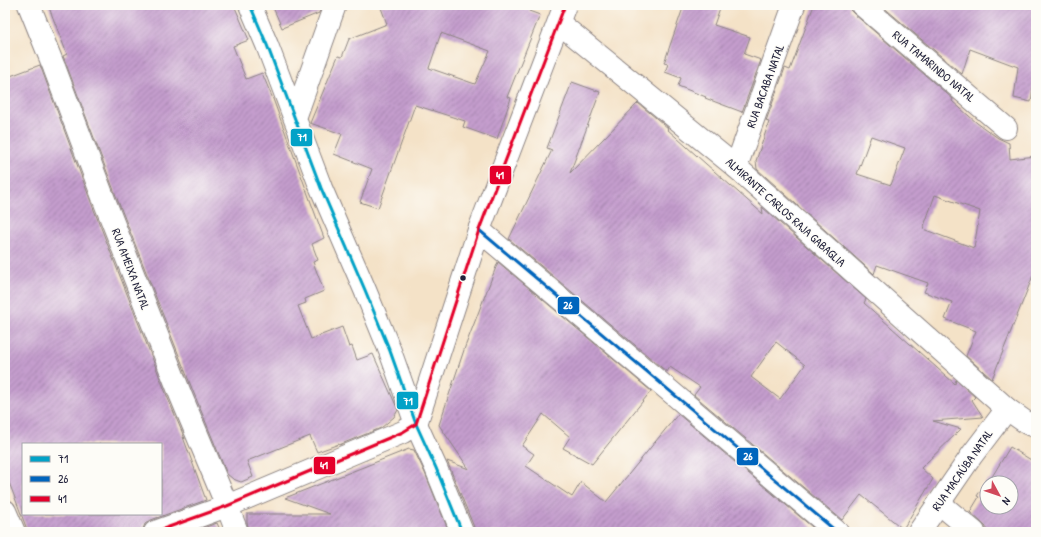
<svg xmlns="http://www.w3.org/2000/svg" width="1041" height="537" font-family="'Patrick Hand',sans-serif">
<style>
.building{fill:url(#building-hatch);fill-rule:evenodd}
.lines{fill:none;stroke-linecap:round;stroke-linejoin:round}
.minor-casing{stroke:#8b8281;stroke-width:24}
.minor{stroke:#fff;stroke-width:22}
.bus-1-casing{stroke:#fdfcf7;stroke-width:6}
.bus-2-casing{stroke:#fdfcf7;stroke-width:6}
.bus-3-casing{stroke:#fdfcf7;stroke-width:6}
.bus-1{stroke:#02a2c7;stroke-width:3}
.bus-2{stroke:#0065bd;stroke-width:3}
.bus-3{stroke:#e4002b;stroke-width:3}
.bus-dot{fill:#22223b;stroke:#fdfcf7;stroke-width:1.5}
.labels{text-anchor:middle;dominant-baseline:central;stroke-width:3;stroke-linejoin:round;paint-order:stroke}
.street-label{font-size:12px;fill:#22223b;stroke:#fdfcf7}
.line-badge{stroke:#fdfcf7;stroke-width:1.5}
.badge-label{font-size:11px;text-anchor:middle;font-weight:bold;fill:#fff}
</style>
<defs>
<pattern id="building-hatch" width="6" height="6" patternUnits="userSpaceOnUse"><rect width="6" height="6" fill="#c49dcd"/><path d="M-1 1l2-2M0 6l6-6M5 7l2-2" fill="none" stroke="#9f80a8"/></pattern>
</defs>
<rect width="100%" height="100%" fill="#fdfcf7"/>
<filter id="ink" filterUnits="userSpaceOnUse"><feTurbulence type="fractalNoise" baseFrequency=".025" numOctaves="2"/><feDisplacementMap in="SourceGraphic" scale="8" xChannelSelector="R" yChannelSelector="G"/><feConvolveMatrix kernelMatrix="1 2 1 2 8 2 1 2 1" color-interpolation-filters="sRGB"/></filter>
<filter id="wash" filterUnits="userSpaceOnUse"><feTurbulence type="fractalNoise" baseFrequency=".012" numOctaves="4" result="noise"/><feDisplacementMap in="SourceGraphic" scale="16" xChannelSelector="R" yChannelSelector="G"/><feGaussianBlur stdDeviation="0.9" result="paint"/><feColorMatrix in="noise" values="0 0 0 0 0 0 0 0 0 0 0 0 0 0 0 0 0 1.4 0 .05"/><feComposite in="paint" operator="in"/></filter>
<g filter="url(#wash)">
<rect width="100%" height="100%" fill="#f4e2c7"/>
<g id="blocks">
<g class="building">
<polygon points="48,5 234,5 249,40 233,46 246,79 262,73 273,99 324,238 312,244 318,260 313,262 324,291 305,299 306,303 298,306 311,339 342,327 349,347 352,346 357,360 373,354 398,410 394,417 381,428 339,445 339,444 317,452 310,436 247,461 253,477 241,482 233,479 227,474 193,391 118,201 63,56 67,54"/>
<polygon points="272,5 322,5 319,13 282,28"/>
<path d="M380,5H531L529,11L540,15L507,97L511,98L497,139L463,127L465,121L415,105L378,208L360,202L372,169L334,154L342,134L310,123L338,56L342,57L349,39L387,24ZM441,33L490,51L475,84L429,68Z"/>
<polygon points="684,5 721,5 714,25 750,37 744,54 761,60 742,112 705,98 706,97 678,86 681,78 665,72 668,64 664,63"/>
<path d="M814,5H850V10L854,14L953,99L952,101L977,123L998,138L1009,143L1010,159L1036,156V268L992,379L966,356L976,331L945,319L952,302L924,292L928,283L877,265L874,274L757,169L756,161L769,122L766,121L785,68L790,70ZM871,136L905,148L891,185L857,174ZM935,195L980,211L974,248L923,229Z"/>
<polygon points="881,5 1036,5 1036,81 1034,81 1031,102 1014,98 1018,67 970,49 962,74"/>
<path d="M40,65L94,210L169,401L185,439L183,437L206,500L151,520L145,524L143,529V532H28L5,472V78ZM23,444H161V514H23Z"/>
<path d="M572,82L600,92L570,173L638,103L668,128L667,129L706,164L763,214L762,207L866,299L864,303L955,384L956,380L975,397L972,400L983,417L933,421L961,429L921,468L933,479L903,529L861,495L842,520L694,395L700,387L670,367L667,372L509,239L552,150L547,148ZM776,342L805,365L780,399L751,377Z"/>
<polygon points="498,262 651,391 592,464 563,448 570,437 543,414 522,446 534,454 526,466 572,497 581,482 606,502 678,414 818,532 474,532 474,527 447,461 469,469 439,425 465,347"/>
<path d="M1010,447L1036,463V532H986V527L982,523L970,512L979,497L977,496L988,479L990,480ZM987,483H1011V507H987Z"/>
<polygon points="409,449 414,450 425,473 449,532 249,532 247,522 247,514 330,514 285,498"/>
<polygon points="217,523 221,532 192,532"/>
</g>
</g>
</g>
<g filter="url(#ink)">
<use href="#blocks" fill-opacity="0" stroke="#8b8281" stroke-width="1"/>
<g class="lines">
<defs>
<g id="minor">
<polyline points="29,5 54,67 106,205 181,396 227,506 237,532"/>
<polyline points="250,5 267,45 321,188 365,290 390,351 416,424 436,468 462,532"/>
<polyline points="862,5 1006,128"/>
<polyline points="559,23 736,167 1007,409 1027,423 1036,426"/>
<polyline points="295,118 335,5"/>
<polyline points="736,167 794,5"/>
<polyline points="479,230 837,532"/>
<polyline points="939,503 974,532"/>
<polyline points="5,511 14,532"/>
<polyline points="155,532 227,506 403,432 416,424 479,230 565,5"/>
<polyline points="919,532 972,455 1007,409"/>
</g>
</defs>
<use href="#minor" class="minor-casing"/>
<use href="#minor" class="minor"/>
<defs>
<polyline id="bus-1" points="250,5 267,45 321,188 365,290 390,351 416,424 436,468 462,532"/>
<polyline id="bus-2" points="479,230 837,532"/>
<polyline id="bus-3" points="155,532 227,506 403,432 416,424 479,230 565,5"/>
</defs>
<use href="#bus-1" class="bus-1-casing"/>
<use href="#bus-2" class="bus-2-casing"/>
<use href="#bus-3" class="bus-3-casing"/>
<use href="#bus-1" class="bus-1"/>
<use href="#bus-2" class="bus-2"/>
<use href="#bus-3" class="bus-3"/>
</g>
</g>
<circle class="bus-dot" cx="463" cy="278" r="3.5"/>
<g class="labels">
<g class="street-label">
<text transform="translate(934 66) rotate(40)">RUA TAMARINDO NATAL</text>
<text transform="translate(765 86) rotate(-70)">RUA BACABA NATAL</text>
<text transform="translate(786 212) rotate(42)">ALMIRANTE CARLOS RAJA GABAGLIA</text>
<text transform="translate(131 269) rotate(69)">RUA AMEIXA NATAL</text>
<text transform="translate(962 470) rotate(-55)">RUA MACAÚBA NATAL</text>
</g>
</g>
<g class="line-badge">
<rect x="290" y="128" width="23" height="19" rx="4" fill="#02a2c7"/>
<rect x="489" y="165" width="23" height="20" rx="4" fill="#e4002b"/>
<rect x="557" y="296" width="23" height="19" rx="4" fill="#0065bd"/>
<rect x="396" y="391" width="23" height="19" rx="4" fill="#02a2c7"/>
<rect x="736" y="447" width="23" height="19" rx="4" fill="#0065bd"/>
<rect x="313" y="456" width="23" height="19" rx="4" fill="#e4002b"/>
</g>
<g class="badge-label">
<text x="302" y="141">71</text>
<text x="500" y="179">41</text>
<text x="568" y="309">26</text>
<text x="408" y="405">71</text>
<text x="748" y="460">26</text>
<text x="324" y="469">41</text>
</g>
<rect width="1041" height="537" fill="none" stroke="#fdfcf7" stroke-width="20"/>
<rect x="22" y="443" width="140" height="72" fill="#fdfcf7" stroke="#a5a5ac"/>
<rect x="30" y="456" width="20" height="6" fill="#02a2c7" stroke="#a5a5ac"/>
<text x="58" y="463" font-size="12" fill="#22223b">71</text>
<rect x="30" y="476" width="20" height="6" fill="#0065bd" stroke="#a5a5ac"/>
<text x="58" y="483" font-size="12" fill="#22223b">26</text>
<rect x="30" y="496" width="20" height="6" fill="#e4002b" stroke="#a5a5ac"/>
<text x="58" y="503" font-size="12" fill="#22223b">41</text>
<g transform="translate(999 495) rotate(130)"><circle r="19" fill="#fdfcf7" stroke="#a5a5ac"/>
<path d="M0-3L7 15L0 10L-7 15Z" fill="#d1495b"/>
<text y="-6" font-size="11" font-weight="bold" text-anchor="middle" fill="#22223b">N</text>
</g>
</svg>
